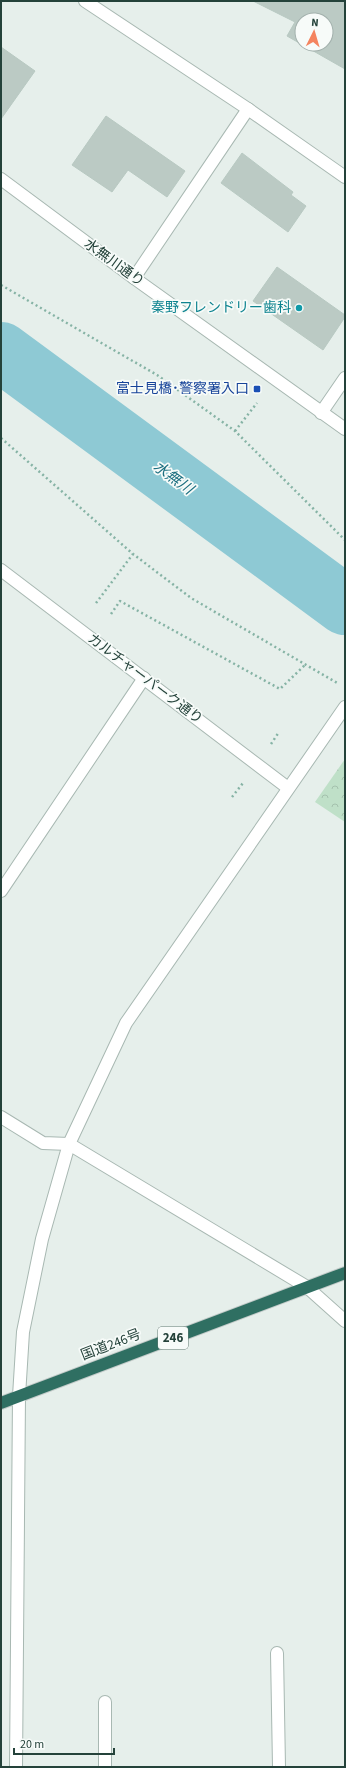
<svg xmlns="http://www.w3.org/2000/svg" width="346" height="1768" font-family="'Source Sans 3','Noto Sans JP',sans-serif">
<style>
.park{fill:url(#park-crowns)}
.lines{fill:none;stroke-linecap:round;stroke-linejoin:round}
.river{stroke:#8ec9d4;stroke-width:60}
.building{fill:#bbcac4;stroke:#b8c9c2;fill-rule:evenodd}
.minor-casing{stroke:#a8b8b2;stroke-width:14}
.highway-casing{stroke:#c2cac8;stroke-width:14}
.path{stroke:#86b3a5;stroke-width:2.5;stroke-dasharray:2 3;stroke-linecap:butt}
.minor{stroke:#fff;stroke-width:12}
.highway{stroke:#2f6f62;stroke-width:12}
.culture-dot{fill:#0f9aa8;stroke:#f7fbf9;stroke-width:1.5}
.transit-dot{fill:#1a4fb4;stroke:#f7fbf9;stroke-width:1.5}
.labels{text-anchor:middle;dominant-baseline:central;stroke-width:3.5;stroke-linejoin:round;paint-order:stroke}
.shield{fill:#f7fbf9;stroke:#637a73;stroke-width:1}
.shield-label{font-size:13px;font-weight:bold;fill:#24423a}
.street-label{font-size:14px;fill:#24423a;stroke:#f7fbf9}
.culture-label{font-size:14px;fill:#0d838f;stroke:#f7fbf9;text-anchor:end}
.transit-label{font-size:14px;fill:#164399;stroke:#f7fbf9;text-anchor:end}
.water-label{font-size:15px;font-style:italic;fill:#1c6f80;stroke:#f7fbf9}
</style>
<defs>
<pattern id="park-crowns" width="20" height="18" patternUnits="userSpaceOnUse"><rect width="20" height="18" fill="#bfe0c8"/><path d="M2 6a3 3 0 1 1 6 0M12 15a3 3 0 1 1 6 0" fill="none" stroke="#a4c1ad"/></pattern>
</defs>
<rect width="100%" height="100%" fill="#e6efeb"/>
<polygon class="park" points="345,759 345,822 315,802"/>
<g class="lines">
<polyline class="river" points="1,352 345,605"/>
</g>
<g class="building">
<path d="M253,1H345V69L287,36L295,22ZM302,20H326V44H302Z"/>
<polygon points="1,47 35,71 1,119"/>
<polygon points="106,116 185,171 167,197 128,170 112,192 72,165"/>
<polygon points="242,153 293,192 291,195 306,206 288,232 221,183"/>
<polygon points="277,267 345,315 345,317 323,350 253,301"/>
</g>
<g class="lines">
<defs>
<g id="minor">
<polyline points="85,1 248,109 345,177"/>
<polyline points="1,179 134,278 345,429"/>
<polyline points="134,278 248,109"/>
<polyline points="321,413 345,378"/>
<polyline points="1,570 288,788"/>
<polyline points="1,891 144,678"/>
<polyline points="1,1117 43,1143 69,1144 307,1287 345,1321"/>
<polyline points="277,1653 279,1767"/>
<polyline points="105,1702 105,1767"/>
<polyline points="16,1767 19,1396 23,1332 42,1239 69,1144 126,1023 345,707"/>
</g>
<polyline id="highway" points="1,1403 345,1273"/>
</defs>
<use href="#minor" class="minor-casing"/>
<use href="#highway" class="highway-casing"/>
<g class="path">
<polyline points="1,285 157,375 235,431 345,540"/>
<polyline points="235,431 257,403"/>
<polyline points="1,438 133,554 191,598 339,684"/>
<polyline points="96,603 133,554"/>
<polyline points="111,614 120,601 280,689 306,664"/>
<polyline points="271,744 279,732"/>
<polyline points="232,797 243,783"/>
</g>
<use href="#minor" class="minor"/>
<use href="#highway" class="highway"/>
</g>
<circle class="culture-dot" cx="299" cy="308" r="4"/>
<rect class="transit-dot" x="253" y="385" width="8" height="8" rx="2"/>
<g class="labels">
<rect class="shield" x="158" y="1327" width="30" height="22" rx="3"/>
<g class="shield-label">
<text x="173" y="1338">246</text>
</g>
<g class="street-label">
<text transform="translate(114 263) rotate(36)">水無川通り</text>
<text transform="translate(145 679) rotate(37)">カルチャーパーク通り</text>
<text transform="translate(111 1345) rotate(-21)">国道246号</text>
</g>
<g class="culture-label">
<text x="291" y="308">秦野フレンドリー歯科</text>
</g>
<g class="transit-label">
<text x="249" y="389">富士見橋･警察署入口</text>
</g>
<g class="water-label">
<text transform="translate(173 478) rotate(36)">水無川</text>
</g>
</g>
<rect width="346" height="1768" fill="none" stroke="#24423a" stroke-width="4"/>
<g transform="translate(314 32) rotate(5)"><circle r="19" fill="#f7fbf9" stroke="#a3b1ad"/>
<path d="M0-3L7 15L0 10L-7 15Z" fill="#f4845f"/>
<text y="-6" font-size="11" font-weight="bold" text-anchor="middle" fill="#24423a">N</text>
</g>
<path d="M14 1748v6h100v-6" fill="none" stroke="#24423a" stroke-width="2"/>
<text x="20" y="1748" font-size="12" fill="#24423a" stroke="#f7fbf9" stroke-width="3" paint-order="stroke">20 m</text>
</svg>
